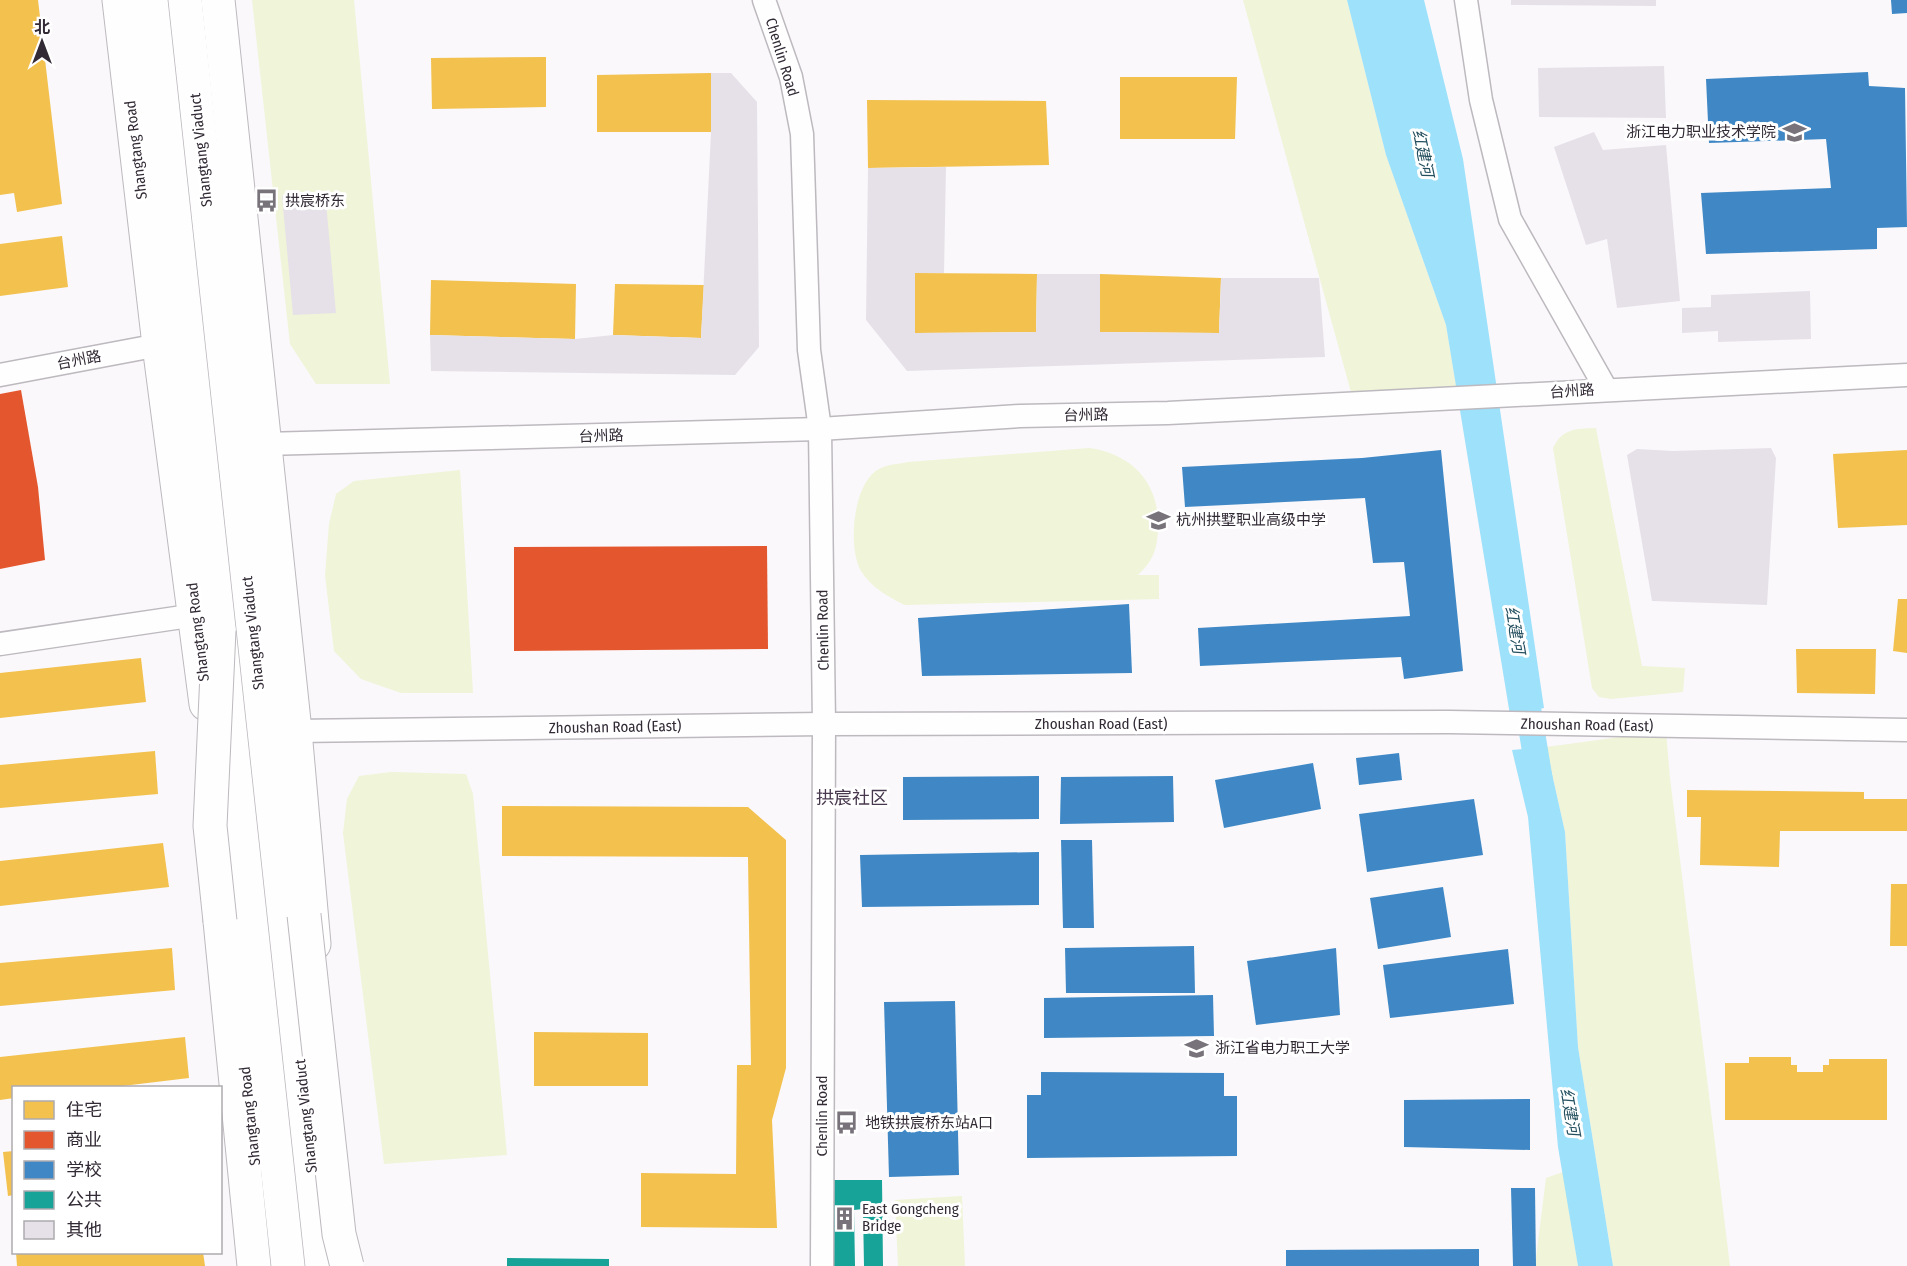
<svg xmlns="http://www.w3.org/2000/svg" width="1907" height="1266" font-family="'Fira Sans Condensed','Noto Sans SC',sans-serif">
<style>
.green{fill:#f0f4d8}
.water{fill:#9de1fa}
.homes{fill:#f2c14e}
.shops{fill:#e4572e}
.schools{fill:#3f88c5}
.public{fill:#17a398}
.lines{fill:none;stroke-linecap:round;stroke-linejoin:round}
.canal{stroke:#9de1fa;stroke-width:26}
.building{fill:#e6e1e8}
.minor-casing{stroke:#bdb9bf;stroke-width:25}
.primary-casing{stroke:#bdb9bf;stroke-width:35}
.trunk-casing{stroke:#bdb9bf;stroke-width:35}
.minor{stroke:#fefefe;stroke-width:22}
.primary{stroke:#fefefe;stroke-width:33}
.trunk{stroke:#fefefe;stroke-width:33}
.trunk-bridge-casing{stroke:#bdb9bf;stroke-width:35;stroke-linecap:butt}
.trunk-bridge{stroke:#fefefe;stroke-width:33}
.labels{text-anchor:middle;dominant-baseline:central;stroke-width:6;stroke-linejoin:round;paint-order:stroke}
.street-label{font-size:15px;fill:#322a35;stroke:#fff}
.poi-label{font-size:15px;fill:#322a35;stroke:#fff;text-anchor:start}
.water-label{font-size:16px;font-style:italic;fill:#244f5e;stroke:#fff}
.quarter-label{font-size:18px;fill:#48384e;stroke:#fff}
</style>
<rect width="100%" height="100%" fill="#faf8fb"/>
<g class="green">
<polygon points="252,0 354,0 390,384 316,384 290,344"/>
<polygon points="1243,0 1347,0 1386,155 1446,325 1458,397 1354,403"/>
<path d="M1596,428L1642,666L1685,668L1683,692L1611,699L1599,697L1592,688L1553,448C1563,428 1575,429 1596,428Z"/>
<path d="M1089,448C1129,453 1157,480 1158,521C1158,545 1156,558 1138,575H1159V599L905,605C888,597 871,587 861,571C847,547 853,480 881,468C889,464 900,464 908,462Z"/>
<polygon points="460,470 473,693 401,693 361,679 334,651 325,575 329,524 336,494 354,481"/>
<polygon points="1666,731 1670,778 1730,1266 1613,1266 1578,1047 1565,832 1546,747"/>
<polygon points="391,772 466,774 473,794 507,1155 384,1164 343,833 347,799 359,776"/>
<polygon points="1563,1172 1578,1266 1535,1266 1546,1178"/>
<polygon points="962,1196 965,1266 898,1266 895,1200"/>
</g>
<g class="water">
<polygon points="1347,0 1424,0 1463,159 1544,708 1510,715 1446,325 1386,155"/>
<polygon points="1546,747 1565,832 1578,1047 1613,1266 1578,1266 1558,1147 1528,817 1512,750"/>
</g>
<g class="homes">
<polygon points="0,0 38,0 62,204 17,212 14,193 0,195"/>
<polygon points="546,57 546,107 432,109 431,58"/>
<polygon points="711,73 711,132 597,132 597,75"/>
<polygon points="1120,77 1237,77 1235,139 1120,139"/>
<polygon points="867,100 1046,101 1049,165 868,168"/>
<polygon points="62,236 68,287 0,296 0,244"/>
<polygon points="915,273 1037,274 1036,332 915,333"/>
<polygon points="1100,274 1221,278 1219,333 1100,332"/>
<polygon points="431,280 576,284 575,339 430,335"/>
<polygon points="615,284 704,285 701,338 613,335"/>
<polygon points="1907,450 1907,525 1838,528 1833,454"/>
<polygon points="1898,599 1907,599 1907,653 1893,651"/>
<polygon points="1796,649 1876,649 1875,694 1797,693"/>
<polygon points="141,658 146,702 0,718 0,673"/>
<polygon points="155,751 158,794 0,808 0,765"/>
<polygon points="1687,790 1864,792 1864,799 1907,799 1907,831 1780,831 1779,867 1700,865 1701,817 1687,817"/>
<polygon points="502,806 748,807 786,840 786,1068 772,1120 777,1228 641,1227 641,1173 736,1174 737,1065 751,1065 748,857 502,856"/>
<polygon points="163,843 169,887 0,906 0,861"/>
<polygon points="1891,884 1907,884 1907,946 1890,946"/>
<polygon points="172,948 175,990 0,1006 0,963"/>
<polygon points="534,1032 648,1033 648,1086 534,1086"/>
<polygon points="185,1037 189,1078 106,1088 14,1088 14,1098 0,1100 0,1057"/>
<polygon points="1749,1057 1791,1057 1791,1065 1797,1065 1797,1072 1823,1072 1823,1065 1829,1065 1829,1059 1887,1059 1887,1120 1725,1120 1725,1063 1749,1063"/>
<polygon points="14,1151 14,1195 8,1196 3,1152"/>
<polygon points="16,1252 203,1252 205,1266 17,1266"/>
</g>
<g class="shops">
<polygon points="21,390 38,487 45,560 0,569 0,394"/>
<polygon points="767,546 768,649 514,651 514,547"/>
</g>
<g class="schools">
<polygon points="1891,0 1907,0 1907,13 1892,14"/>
<polygon points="1868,72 1869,86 1905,88 1907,227 1877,228 1877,249 1706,254 1701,193 1831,188 1826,139 1709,143 1706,79"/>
<polygon points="1441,450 1463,671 1404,679 1401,657 1200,666 1198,628 1410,616 1404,562 1373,563 1365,498 1185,507 1182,467 1362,458"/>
<polygon points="1129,604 1132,673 922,676 918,618"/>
<polygon points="1399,753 1402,780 1359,785 1356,758"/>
<polygon points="1313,763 1321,809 1224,828 1215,780"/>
<polygon points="1039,776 1039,819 903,820 903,777"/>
<polygon points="1173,776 1174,822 1060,824 1061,777"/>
<polygon points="1474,799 1483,855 1367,872 1359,814"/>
<polygon points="1061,840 1092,840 1094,928 1063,928"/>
<polygon points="1039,852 1039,905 862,907 860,855"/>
<polygon points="1443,887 1451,937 1378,949 1370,898"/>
<polygon points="1194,946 1195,993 1066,993 1065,948"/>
<polygon points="1336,948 1340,1015 1256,1025 1247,961"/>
<polygon points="1508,949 1514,1004 1390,1018 1383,965"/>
<polygon points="1213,995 1214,1036 1044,1038 1044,998"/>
<polygon points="955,1001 959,1175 889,1177 884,1002"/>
<polygon points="1041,1072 1224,1073 1224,1096 1237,1096 1237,1156 1027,1158 1027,1095 1041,1095"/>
<polygon points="1530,1099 1530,1150 1404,1147 1404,1100"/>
<polygon points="1511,1188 1535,1188 1536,1266 1513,1266"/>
<polygon points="1479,1249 1479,1266 1286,1266 1286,1250"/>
</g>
<g class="public">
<polygon points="833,1180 882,1180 883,1266 864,1266 863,1209 854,1210 855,1266 834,1266"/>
<polygon points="507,1258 609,1259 609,1266 507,1266"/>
</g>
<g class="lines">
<polyline class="canal" points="1527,702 1540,781"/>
</g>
<g class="building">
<polygon points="1511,0 1656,0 1656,6 1511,5"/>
<polygon points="1664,66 1666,118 1539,117 1538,68"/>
<polygon points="711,73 731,73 757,102 759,347 735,375 431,371 430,335 575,339 613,335 701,338 711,132"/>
<polygon points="1594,132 1603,150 1666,145 1680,301 1617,308 1607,239 1586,245 1554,147"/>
<polygon points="946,167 944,273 915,273 915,333 1036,332 1037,274 1100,274 1100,332 1219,333 1221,278 1319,278 1325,357 907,371 866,320 868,168"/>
<polygon points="325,191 336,313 293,315 282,196"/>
<polygon points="1810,291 1811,339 1718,342 1718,331 1682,333 1682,308 1711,307 1711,295"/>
<polygon points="1771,448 1776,458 1767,605 1652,601 1627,455 1637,449 1673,451"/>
</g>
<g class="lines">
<defs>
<g id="minor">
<polyline points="764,0 791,77 802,134 809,350 820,429 824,724 822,1266"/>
<polyline points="1466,0 1481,100 1510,219 1606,389"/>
<polyline points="0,375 159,345"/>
<polyline points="265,444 820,429 1020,416 1168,413 1907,375"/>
<polyline points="0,644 196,615"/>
<polyline points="295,731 824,724 1449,722 1907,730"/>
</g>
<g id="primary">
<polyline points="119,0 159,345 206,704"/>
<polyline points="218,0 295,731 314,944"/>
</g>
<g id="trunk">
<polyline points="151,0 288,1266"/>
<polyline points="185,0 322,1266"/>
<polyline points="220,921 254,1266"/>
</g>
</defs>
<use href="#minor" class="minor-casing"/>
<use href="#primary" class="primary-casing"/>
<use href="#trunk" class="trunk-casing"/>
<use href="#minor" class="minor"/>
<use href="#primary" class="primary"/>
<use href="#trunk" class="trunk"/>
<defs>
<g id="trunk-bridge">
<polyline points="219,630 210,826 220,921"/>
<polyline points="304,915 339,1234 347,1266"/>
</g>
</defs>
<use href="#trunk-bridge" class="trunk-bridge-casing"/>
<use href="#trunk-bridge" class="trunk-bridge"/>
</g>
<defs>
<symbol id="university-bare" viewBox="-9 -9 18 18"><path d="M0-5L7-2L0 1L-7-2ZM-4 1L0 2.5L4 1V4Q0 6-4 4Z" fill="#78727a" stroke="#fff" stroke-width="2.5" paint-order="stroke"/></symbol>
<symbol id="bus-bare" viewBox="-9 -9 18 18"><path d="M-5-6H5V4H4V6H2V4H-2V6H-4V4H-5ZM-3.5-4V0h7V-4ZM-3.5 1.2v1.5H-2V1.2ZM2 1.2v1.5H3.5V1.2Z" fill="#78727a" stroke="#fff" stroke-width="2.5" paint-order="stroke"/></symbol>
<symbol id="school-bare" viewBox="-9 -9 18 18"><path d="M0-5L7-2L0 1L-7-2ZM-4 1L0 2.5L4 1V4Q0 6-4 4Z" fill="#78727a" stroke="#fff" stroke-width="2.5" paint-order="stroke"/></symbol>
<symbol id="building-bare" viewBox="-9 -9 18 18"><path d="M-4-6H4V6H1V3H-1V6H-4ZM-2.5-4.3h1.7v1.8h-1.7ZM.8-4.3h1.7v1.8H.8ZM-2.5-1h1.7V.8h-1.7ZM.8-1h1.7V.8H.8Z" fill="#78727a" stroke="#fff" stroke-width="2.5" paint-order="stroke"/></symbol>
</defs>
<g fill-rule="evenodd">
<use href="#university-bare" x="1778" y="116" width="33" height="33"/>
<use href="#bus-bare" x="250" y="184" width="33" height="33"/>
<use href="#school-bare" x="1142" y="504" width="33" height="33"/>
<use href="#university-bare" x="1180" y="1032" width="33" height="33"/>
<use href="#bus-bare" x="830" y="1106" width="33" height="33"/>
<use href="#building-bare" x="828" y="1202" width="33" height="33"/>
</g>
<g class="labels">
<g class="street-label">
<text transform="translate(782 57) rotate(73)">Chenlin Road</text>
<text transform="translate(136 150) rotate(-97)">Shangtang Road</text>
<text transform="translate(201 150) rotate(-96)">Shangtang Viaduct</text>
<text transform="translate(79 360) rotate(-11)">台州路</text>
<text transform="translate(1572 391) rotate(-4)">台州路</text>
<text transform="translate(1086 415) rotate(-1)">台州路</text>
<text transform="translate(601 436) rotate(-2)">台州路</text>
<text transform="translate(823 630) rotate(-91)">Chenlin Road</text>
<text transform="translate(198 632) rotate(-97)">Shangtang Road</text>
<text transform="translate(253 633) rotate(-96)">Shangtang Viaduct</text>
<text x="1101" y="724">Zhoushan Road (East)</text>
<text transform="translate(1587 725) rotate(1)">Zhoushan Road (East)</text>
<text transform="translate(615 727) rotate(-1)">Zhoushan Road (East)</text>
<text transform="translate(250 1116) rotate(-96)">Shangtang Road</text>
<text transform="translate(306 1116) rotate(-96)">Shangtang Viaduct</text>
<text transform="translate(822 1116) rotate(-90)">Chenlin Road</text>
</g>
<g class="poi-label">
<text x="1776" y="132" text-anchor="end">浙江电力职业技术学院</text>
<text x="285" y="201">拱宸桥东</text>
<text x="1176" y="520">杭州拱墅职业高级中学</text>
<text x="1215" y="1048">浙江省电力职工大学</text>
<text x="865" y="1123">地铁拱宸桥东站A口</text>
<text x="862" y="1209">East Gongcheng<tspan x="862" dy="17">Bridge</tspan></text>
</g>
<g class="water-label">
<text transform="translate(1423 153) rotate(78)">红建河</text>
<text transform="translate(1515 630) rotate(80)">红建河</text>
<text transform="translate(1570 1112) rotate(80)">红建河</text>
</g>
<g class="quarter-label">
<text x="852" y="798">拱宸社区</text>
</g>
</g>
<rect x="12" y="1086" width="210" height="168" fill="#ffffff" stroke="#adaaae" stroke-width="1.5"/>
<rect x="24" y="1101" width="30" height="18" fill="#f2c14e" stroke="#adaaae" stroke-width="1.5"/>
<text x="66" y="1116" font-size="18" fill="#322a35">住宅</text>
<rect x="24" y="1131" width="30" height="18" fill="#e4572e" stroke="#adaaae" stroke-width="1.5"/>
<text x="66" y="1146" font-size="18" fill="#322a35">商业</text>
<rect x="24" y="1161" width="30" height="18" fill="#3f88c5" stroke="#adaaae" stroke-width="1.5"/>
<text x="66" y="1176" font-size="18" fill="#322a35">学校</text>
<rect x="24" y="1191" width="30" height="18" fill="#17a398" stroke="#adaaae" stroke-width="1.5"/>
<text x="66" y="1206" font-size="18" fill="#322a35">公共</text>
<rect x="24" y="1221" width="30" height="18" fill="#e6e1e8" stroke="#adaaae" stroke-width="1.5"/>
<text x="66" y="1236" font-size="18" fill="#322a35">其他</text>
<g transform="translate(42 42)" stroke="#ffffff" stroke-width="4.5" paint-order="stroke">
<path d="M0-4.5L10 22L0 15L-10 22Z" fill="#322a35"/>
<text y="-9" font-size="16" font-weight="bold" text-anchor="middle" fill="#322a35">北</text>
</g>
</svg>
